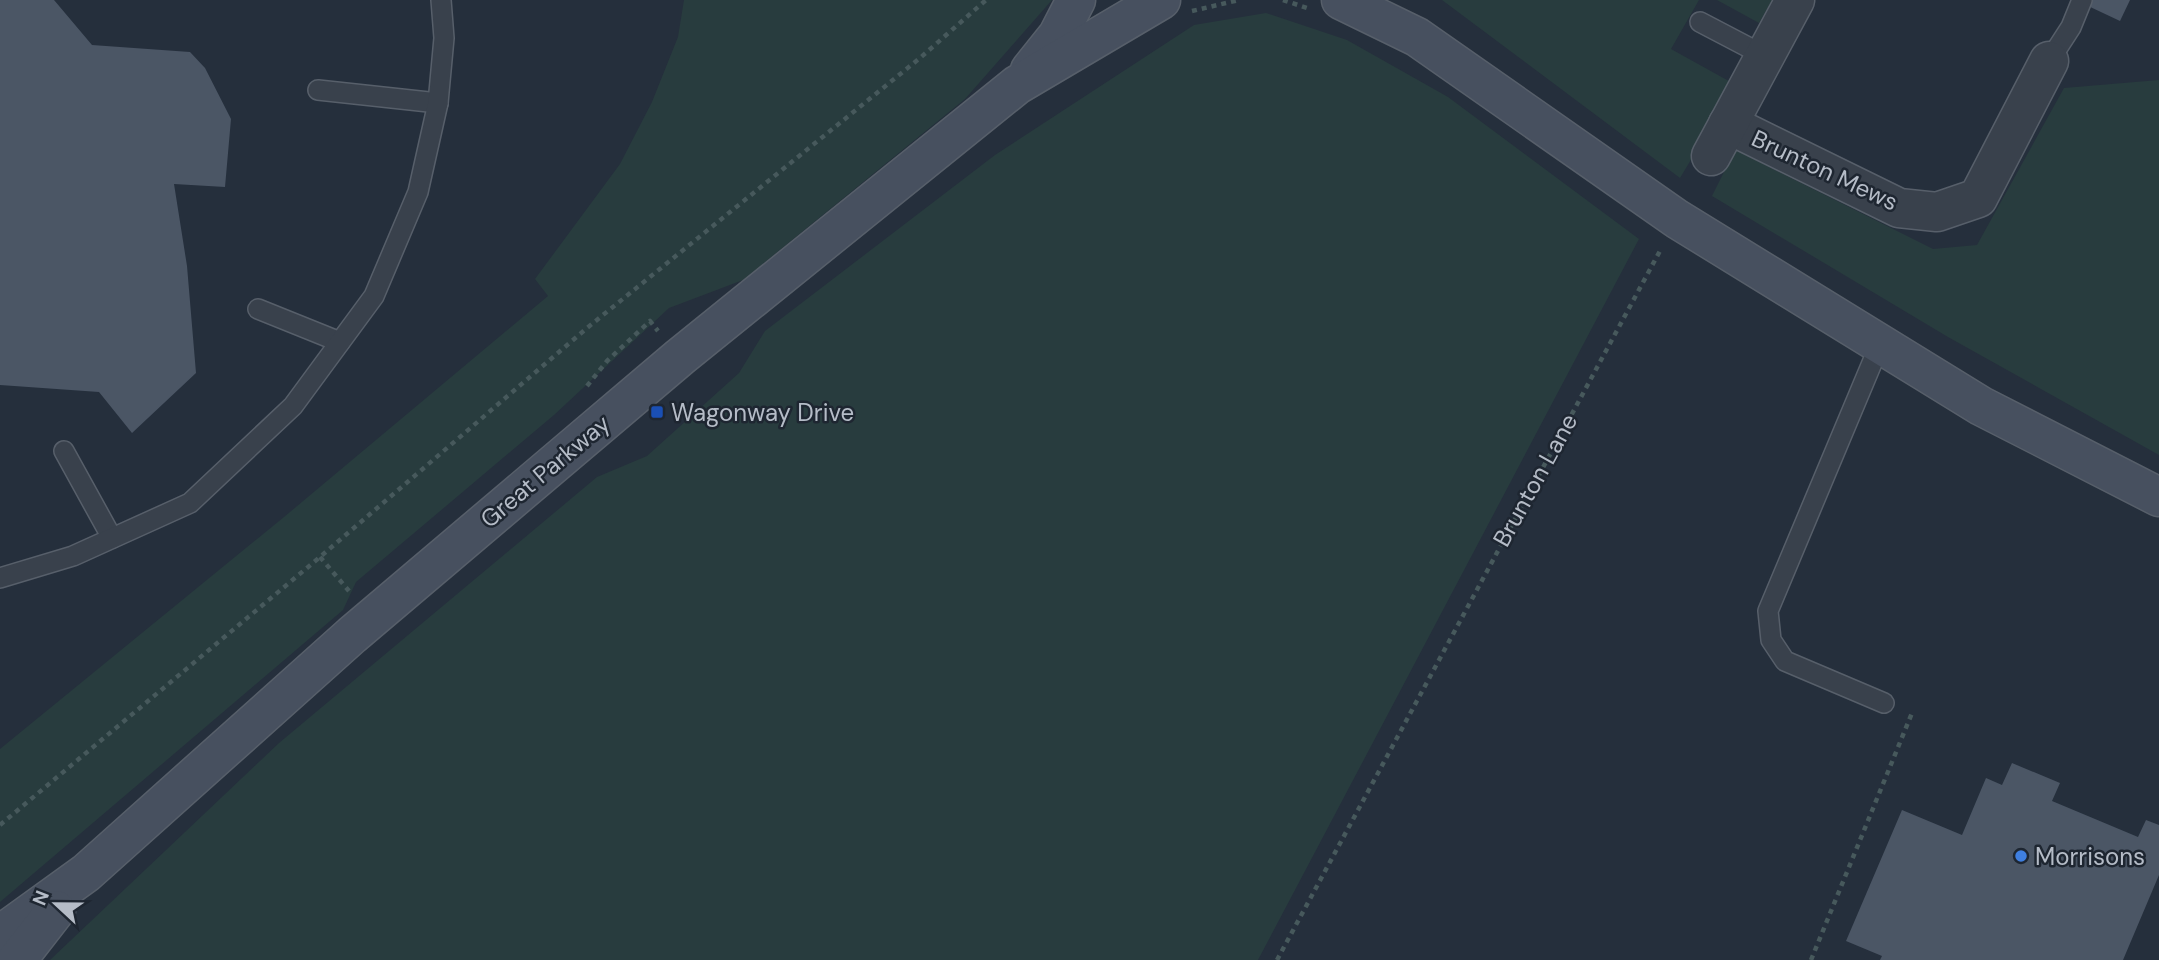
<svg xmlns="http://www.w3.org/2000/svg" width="2159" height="960" font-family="'DM Sans',sans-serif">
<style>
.green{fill:#283c3e}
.building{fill:#4b5665}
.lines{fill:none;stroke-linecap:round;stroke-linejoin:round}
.lane-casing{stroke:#575f6a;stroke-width:22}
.street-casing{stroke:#575f6a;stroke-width:41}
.secondary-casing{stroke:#575f6a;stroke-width:41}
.path{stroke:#47595c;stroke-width:4.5;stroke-dasharray:5 5;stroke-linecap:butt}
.lane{stroke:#39414c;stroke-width:19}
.street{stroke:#39414c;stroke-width:38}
.secondary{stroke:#47505f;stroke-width:38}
.transit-dot{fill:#1a4fb4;stroke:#1e2631;stroke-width:2.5}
.shop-dot{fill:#3f7fe0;stroke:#1e2631;stroke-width:2.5}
.labels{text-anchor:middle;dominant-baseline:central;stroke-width:5;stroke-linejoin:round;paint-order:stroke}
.street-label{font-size:24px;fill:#b5bcc7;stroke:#1e2631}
.poi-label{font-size:24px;fill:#b5bcc7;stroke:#1e2631;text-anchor:start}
</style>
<rect width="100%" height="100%" fill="#252f3c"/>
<g class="green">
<polygon points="684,0 1052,0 965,99 743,280 669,308 554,415 356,582 343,610 0,902 0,749 284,517 548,296 535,279 620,164 652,102 678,37"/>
<polygon points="1442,0 1699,0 1671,49 1736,85 1680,178"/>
<polygon points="1717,0 1772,0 1759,23"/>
<polygon points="1266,13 1347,40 1448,97 1639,239 1258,960 50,960 279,743 597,477 647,456 739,373 765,331 995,155 1194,25"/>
<polygon points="2159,80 2159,455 1948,337 1712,196 1735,150 1933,249 1977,245 2064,88"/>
</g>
<g class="building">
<polygon points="0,0 54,0 92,45 190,52 205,68 231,119 225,187 174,184 187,266 196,373 132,433 99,392 0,385"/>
<polygon points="2089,0 2130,0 2120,21 2086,5"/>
<polygon points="2012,763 2060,783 2052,801 2138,837 2146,820 2159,825 2159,875 2123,960 1880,960 1882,956 1846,941 1902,810 1962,835 1986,778 2002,785"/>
</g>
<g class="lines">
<defs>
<g id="lane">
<polyline points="1700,22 1765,56"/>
<polyline points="2049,61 2071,27 2082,0"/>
<polyline points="318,90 438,103"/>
<polyline points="258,309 340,342"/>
<polyline points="1880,344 1768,611 1771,640 1785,661 1884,703"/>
<polyline points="64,451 112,538"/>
<polyline points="0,578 73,556 190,503 293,406 374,296 418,192 438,103 444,38 441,0"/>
</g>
<g id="street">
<polyline points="1728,124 1899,208 1937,212 1978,198 2049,61"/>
<polyline points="1711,156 1795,0"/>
</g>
<g id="secondary">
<polyline points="1341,0 1417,37 1677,219 1981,406 2159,497"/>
<polyline points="1030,70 1058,35 1076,0"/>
<polyline points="0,935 86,873 352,635 680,357 1017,85 1161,0"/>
<polyline points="17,960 56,910"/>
</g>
</defs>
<use href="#lane" class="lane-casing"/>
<use href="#street" class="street-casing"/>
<use href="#secondary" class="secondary-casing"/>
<g class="path">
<polyline points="1283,0 1307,8"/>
<polyline points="1192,11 1239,0"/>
<polyline points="587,386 607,361 650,321 658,331"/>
<polyline points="320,557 349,591"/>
<polyline points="0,825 320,557 587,328 920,58 986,0"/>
<polyline points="1277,960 1661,249"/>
<polyline points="1811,960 1912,713"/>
</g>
<use href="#lane" class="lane"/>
<use href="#street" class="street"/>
<use href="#secondary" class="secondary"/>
</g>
<rect class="transit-dot" x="650" y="405" width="14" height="14" rx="3.5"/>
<circle class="shop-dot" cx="2021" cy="856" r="7"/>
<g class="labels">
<g class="street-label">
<text transform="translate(1825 170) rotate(25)">Brunton Mews</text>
<text transform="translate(545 471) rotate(-40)">Great Parkway</text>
<text transform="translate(1535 480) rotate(-61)">Brunton Lane</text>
</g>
<g class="poi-label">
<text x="671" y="412">Wagonway Drive</text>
<text x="2035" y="856">Morrisons</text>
</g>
</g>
<g transform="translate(56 904) rotate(292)" stroke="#1e2631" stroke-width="5" paint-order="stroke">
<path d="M0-5L12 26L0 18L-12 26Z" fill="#b5bcc7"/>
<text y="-10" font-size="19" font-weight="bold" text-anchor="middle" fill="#b5bcc7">N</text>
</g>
</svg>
